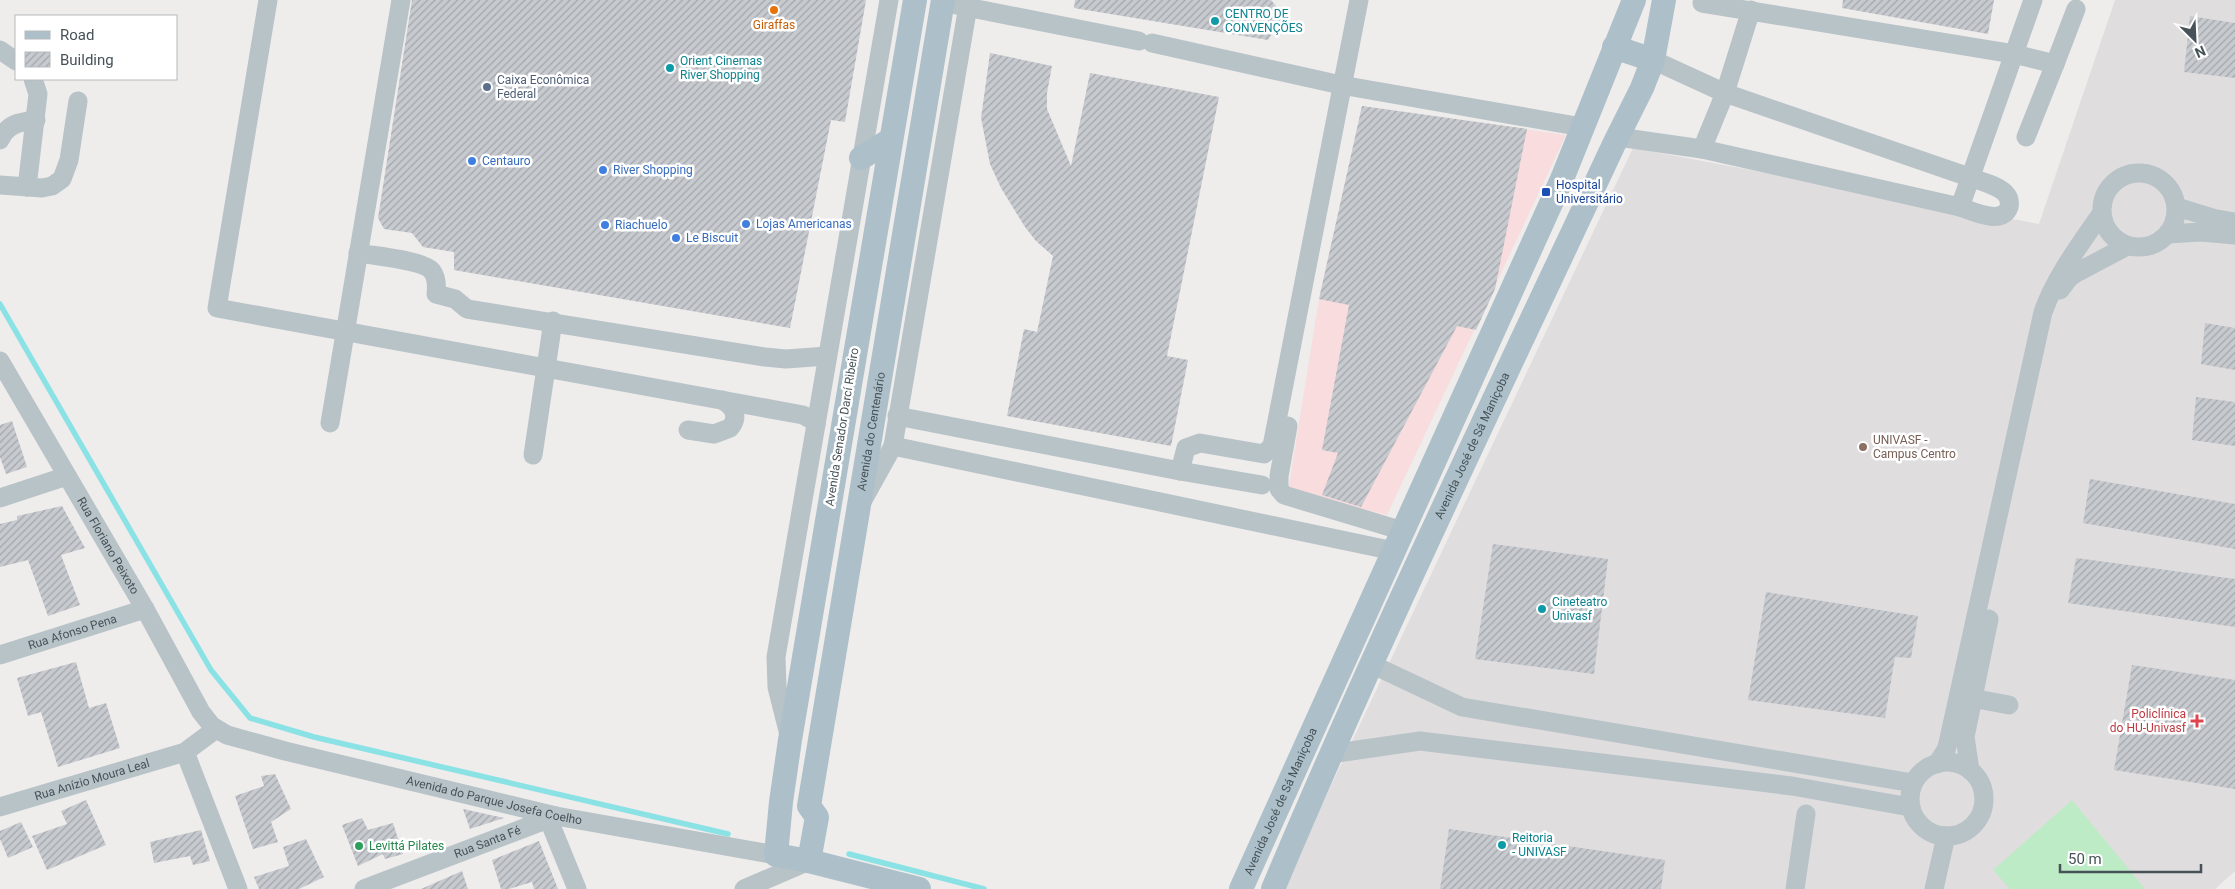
<svg xmlns="http://www.w3.org/2000/svg" width="2235" height="889" font-family="Roboto,sans-serif">
<style>
.education{fill:#e0ddde}
.medical{fill:#f8dcde}
.grass{fill:#bcebc6}
.lines{fill:none;stroke-linecap:round;stroke-linejoin:round}
.stream{stroke:#8be2e5;stroke-width:5.5}
.building{fill:url(#building-hatch)}
.minor{stroke:#b8c3c8;stroke-width:19}
.major{stroke:#adc0ca;stroke-width:24}
.food-dot{fill:#e8710a;stroke:#fff;stroke-width:2}
.culture-dot{fill:#0f9aa8;stroke:#fff;stroke-width:2}
.service-dot{fill:#5c6f8a;stroke:#fff;stroke-width:2}
.shop-dot{fill:#3f7fe0;stroke:#fff;stroke-width:2}
.transit-dot{fill:#1a4fb4;stroke:#fff;stroke-width:2}
.education-dot{fill:#8d6e63;stroke:#fff;stroke-width:2}
.health-dot{fill:#e0444e;stroke:#fff;stroke-width:2}
.leisure-dot{fill:#2e9e5b;stroke:#fff;stroke-width:2}
.labels{text-anchor:middle;dominant-baseline:central;stroke-width:5;stroke-linejoin:round;paint-order:stroke}
.culture-label{font-size:12px;fill:#0d838f;stroke:#fff;text-anchor:start}
.food-label{font-size:12px;fill:#c56008;stroke:#fff}
.service-label{font-size:12px;fill:#4e5e75;stroke:#fff;text-anchor:start}
.shop-label{font-size:12px;fill:#366cbe;stroke:#fff;text-anchor:start}
.transit-label{font-size:12px;fill:#164399;stroke:#fff;text-anchor:start}
.street-label{font-size:12px;fill:#465258;stroke:#fff}
.education-label{font-size:12px;fill:#785e54;stroke:#fff;text-anchor:start}
.health-label{font-size:12px;fill:#be3a42;stroke:#fff;text-anchor:end}
.leisure-label{font-size:12px;fill:#27864d;stroke:#fff;text-anchor:start}
</style>
<defs>
<pattern id="building-hatch" width="6" height="6" patternUnits="userSpaceOnUse" patternTransform="scale(1.25)"><rect width="6" height="6" fill="#c7cacf"/><path d="M-1 1l2-2M0 6l6-6M5 7l2-2" fill="none" stroke="#a3a7ab"/></pattern>
</defs>
<rect width="100%" height="100%" fill="#efecec"/>
<polygon class="education" points="2115,0 2235,0 2235,871 2215,889 1282,889 1633,148 2039,224"/>
<polygon class="medical" points="1362,106 1566,135 1387,515 1288,491 1319,299"/>
<polygon class="grass" points="2072,800 2145,889 2010,889 1993,870"/>
<g class="lines">
<g class="stream">
<polyline points="0,304 211,670 250,718 314,737 728,834"/>
<polyline points="849,854 984,889"/>
</g>
</g>
<g class="building">
<polygon points="412,0 866,0 845,122 831,120 790,328 454,270 454,252 423,247 412,233 384,229 378,218"/>
<polygon points="1075,0 1271,0 1284,16 1268,40 1074,8"/>
<polygon points="1843,0 1994,0 1988,34 1842,8"/>
<polygon points="2190,16 2235,23 2235,78 2184,72"/>
<polygon points="990,53 1052,66 1047,93 1047,109 1071,166 1090,73 1219,97 1167,356 1188,360 1171,446 1007,416 1024,329 1037,332 1053,256 1036,241 1025,227 1001,188 990,164 981,118"/>
<polygon points="1362,106 1527,129 1495,289 1476,330 1457,326 1361,507 1322,495 1338,453 1322,450 1349,305 1319,299"/>
<polygon points="2205,323 2235,328 2235,370 2201,364"/>
<polygon points="2196,397 2235,402 2235,446 2192,440"/>
<polygon points="12,421 27,467 6,474 0,457 0,425"/>
<polygon points="2090,479 2235,504 2235,549 2083,523"/>
<polygon points="62,506 85,548 61,555 80,605 48,616 28,560 0,567 0,524 17,520 17,516"/>
<polygon points="1493,544 1608,559 1594,674 1475,659"/>
<polygon points="2076,558 2235,579 2235,627 2068,603"/>
<polygon points="1766,592 1918,616 1911,658 1895,657 1885,718 1748,700"/>
<polygon points="76,662 89,708 106,703 120,748 58,767 41,712 28,716 17,678"/>
<polygon points="2132,665 2235,680 2235,789 2114,770"/>
<polygon points="275,774 291,809 271,822 278,842 253,849 235,796 264,786 261,776"/>
<polygon points="86,800 106,845 47,870 32,836 67,824 61,811"/>
<polygon points="463,809 504,818 470,829"/>
<polygon points="362,818 368,830 393,823 403,854 385,859 383,854 358,866 342,825"/>
<polygon points="21,822 33,847 8,858 0,839 0,831"/>
<polygon points="1449,829 1665,860 1661,889 1440,889"/>
<polygon points="201,830 210,861 193,865 190,856 154,863 150,842"/>
<polygon points="306,839 324,877 299,889 259,889 254,877 289,866 283,847"/>
<polygon points="539,841 558,889 534,889 532,882 509,889 501,889 492,860"/>
<polygon points="462,871 468,889 421,889"/>
</g>
<g class="lines">
<g class="minor">
<polyline points="268,0 217,308 803,415 812,420 816,425"/>
<polyline points="1702,3 2014,54 2055,64 2076,9"/>
<polyline points="956,5 1139,41"/>
<polyline points="1152,43 1341,85 1582,127"/>
<polyline points="0,50 16,61"/>
<path d="M1618,137L1702,149L1960,207C1972,211 2003,226 2009,207C2010,202 2009,197 2005,193C1997,185 1980,181 1969,177L1725,93L1653,60"/>
<polyline points="2026,137 2055,64"/>
<path d="M0,140C7,124 19,122 36,120"/>
<polyline points="1702,149 1725,93 1751,10"/>
<circle cx="2139" cy="210" r="37"/>
<polyline points="0,185 42,188 52,186 62,179 69,160 78,101"/>
<polyline points="27,187 38,94 33,79"/>
<polyline points="1960,207 2033,0"/>
<polyline points="2177,207 2216,219 2235,222"/>
<polyline points="2168,234 2201,232 2235,235"/>
<path d="M358,253C374,256 423,260 432,271C437,278 437,286 436,294L455,299L467,309L765,357L786,359L827,356"/>
<polyline points="2060,290 2069,278 2076,273 2127,246"/>
<path id="s1" d="M0,361L145,609L201,712L212,726L227,735L285,751L556,816L776,855"/>
<polyline points="897,416 1180,471 1262,485"/>
<polyline points="330,423 401,0"/>
<polyline points="1288,426 1279,476 1279,489 1284,495 1403,531"/>
<path d="M688,430L714,434L730,428C740,416 733,406 722,400"/>
<polyline points="893,446 1394,551"/>
<polyline points="533,455 553,321"/>
<polyline points="1180,471 1186,448 1200,443 1264,454 1272,446 1359,0"/>
<polyline points="0,498 67,476"/>
<polyline points="863,500 893,446 969,0"/>
<path id="s2" d="M0,655L145,609"/>
<polyline points="1371,664 1462,707 1913,783"/>
<polyline points="1961,696 2009,705"/>
<polyline points="789,735 777,687 776,657 889,0"/>
<polyline points="185,752 238,889"/>
<polyline points="1330,754 1420,741 1792,786 1910,807"/>
<circle cx="1947" cy="799" r="37"/>
<path d="M1937,764L1946,750L1948,743L2043,312C2056,276 2079,246 2101,214"/>
<polyline points="1970,770 1965,737 1989,619"/>
<path id="s3" d="M0,807L185,752L216,729"/>
<polyline points="548,818 577,889"/>
<path id="s4" d="M364,889L556,816"/>
<polyline points="744,889 809,861"/>
<polyline points="1795,889 1806,814"/>
<polyline points="1934,889 1946,836"/>
</g>
<g class="major">
<polyline points="915,0 790,740 781,802 776,855 809,861 919,889"/>
<polyline points="1614,47 1653,60"/>
<polyline points="861,158 890,140"/>
<path id="s5" d="M809,861L817,817L809,806L943,0"/>
<path id="s6" d="M1241,889L1562,179L1634,0"/>
<path id="s7" d="M1273,889C1379,637 1499,390 1615,142L1642,88L1653,60L1664,0"/>
</g>
</g>
<circle class="food-dot" cx="774" cy="10" r="5"/>
<g class="culture-dot">
<circle cx="1215" cy="21" r="5"/>
<circle cx="670" cy="68" r="5"/>
<circle cx="1542" cy="609" r="5"/>
<circle cx="1502" cy="845" r="5"/>
</g>
<circle class="service-dot" cx="487" cy="87" r="5"/>
<g class="shop-dot">
<circle cx="472" cy="161" r="5"/>
<circle cx="603" cy="170" r="5"/>
<circle cx="746" cy="224" r="5"/>
<circle cx="605" cy="225" r="5"/>
<circle cx="676" cy="238" r="5"/>
</g>
<rect class="transit-dot" x="1541" y="187" width="10" height="10" rx="2.5"/>
<circle class="education-dot" cx="1863" cy="447" r="5"/>
<path class="health-dot" d="M2194.5 713.5h5v5h5v5h-5v5h-5v-5h-5v-5h5z"/>
<circle class="leisure-dot" cx="359" cy="846" r="5"/>
<g class="labels">
<g class="culture-label">
<text x="1225" y="14">CENTRO DE<tspan x="1225" dy="14">CONVENÇÕES</tspan></text>
<text x="680" y="61">Orient Cinemas<tspan x="680" dy="14">River Shopping</tspan></text>
<text x="1552" y="602">Cineteatro<tspan x="1552" dy="14">Univasf</tspan></text>
<text x="1512" y="838">Reitoria<tspan x="1512" dy="14">- UNIVASF</tspan></text>
</g>
<g class="food-label">
<text x="774" y="25">Giraffas</text>
</g>
<g class="service-label">
<text x="497" y="80">Caixa Econômica<tspan x="497" dy="14">Federal</tspan></text>
</g>
<g class="shop-label">
<text x="482" y="161">Centauro</text>
<text x="613" y="170">River Shopping</text>
<text x="756" y="224">Lojas Americanas</text>
<text x="615" y="225">Riachuelo</text>
<text x="686" y="238">Le Biscuit</text>
</g>
<g class="transit-label">
<text x="1556" y="185">Hospital<tspan x="1556" dy="14">Universitário</tspan></text>
</g>
<g class="street-label">
<text transform="translate(842 427) rotate(-81)">Avenida Senador Darcí Ribeiro</text>
<text stroke="none"><textPath href="#s5" startOffset="438">Avenida do Centenário</textPath></text>
<text stroke="none"><textPath href="#s7" startOffset="486">Avenida José de Sá Maniçoba</textPath></text>
<text stroke="none"><textPath href="#s1" startOffset="214">Rua Floriano Peixoto</textPath></text>
<text stroke="none"><textPath href="#s2" startOffset="76">Rua Afonso Pena</textPath></text>
<text stroke="none"><textPath href="#s3" startOffset="96">Rua Anízio Moura Leal</textPath></text>
<text stroke="none"><textPath href="#s1" startOffset="715">Avenida do Parque Josefa Coelho</textPath></text>
<text stroke="none"><textPath href="#s6" startOffset="96">Avenida José de Sá Maniçoba</textPath></text>
<text stroke="none"><textPath href="#s4" startOffset="132">Rua Santa Fé</textPath></text>
</g>
<g class="education-label">
<text x="1873" y="440">UNIVASF -<tspan x="1873" dy="14">Campus Centro</tspan></text>
</g>
<g class="health-label">
<text x="2186" y="714">Policlínica<tspan x="2186" dy="14">do HU-Univasf</tspan></text>
</g>
<g class="leisure-label">
<text x="369" y="846">Levittá Pilates</text>
</g>
</g>
<rect x="15" y="15" width="162" height="65" fill="#ffffff" stroke="#b5babc"/>
<rect x="25" y="31" width="25" height="8" fill="#adc0ca" stroke="#b5babc"/>
<text x="60" y="40" font-size="15" fill="#465258">Road</text>
<rect x="25" y="52" width="25" height="15" fill="url(#building-hatch)" stroke="#b5babc"/>
<text x="60" y="65" font-size="15" fill="#465258">Building</text>
<g transform="translate(2195 40) rotate(156)" stroke="#ffffff" stroke-width="4" paint-order="stroke">
<path d="M0-4L9 19L0 12L-9 19Z" fill="#465258"/>
<text y="-8" font-size="14" font-weight="bold" text-anchor="middle" fill="#465258">N</text>
</g>
<path d="M2060 864v8h141v-8" fill="none" stroke="#465258" stroke-width="2.5"/>
<text x="2068" y="864" font-size="15" fill="#465258" stroke="#ffffff" stroke-width="4" paint-order="stroke">50 m</text>
</svg>
